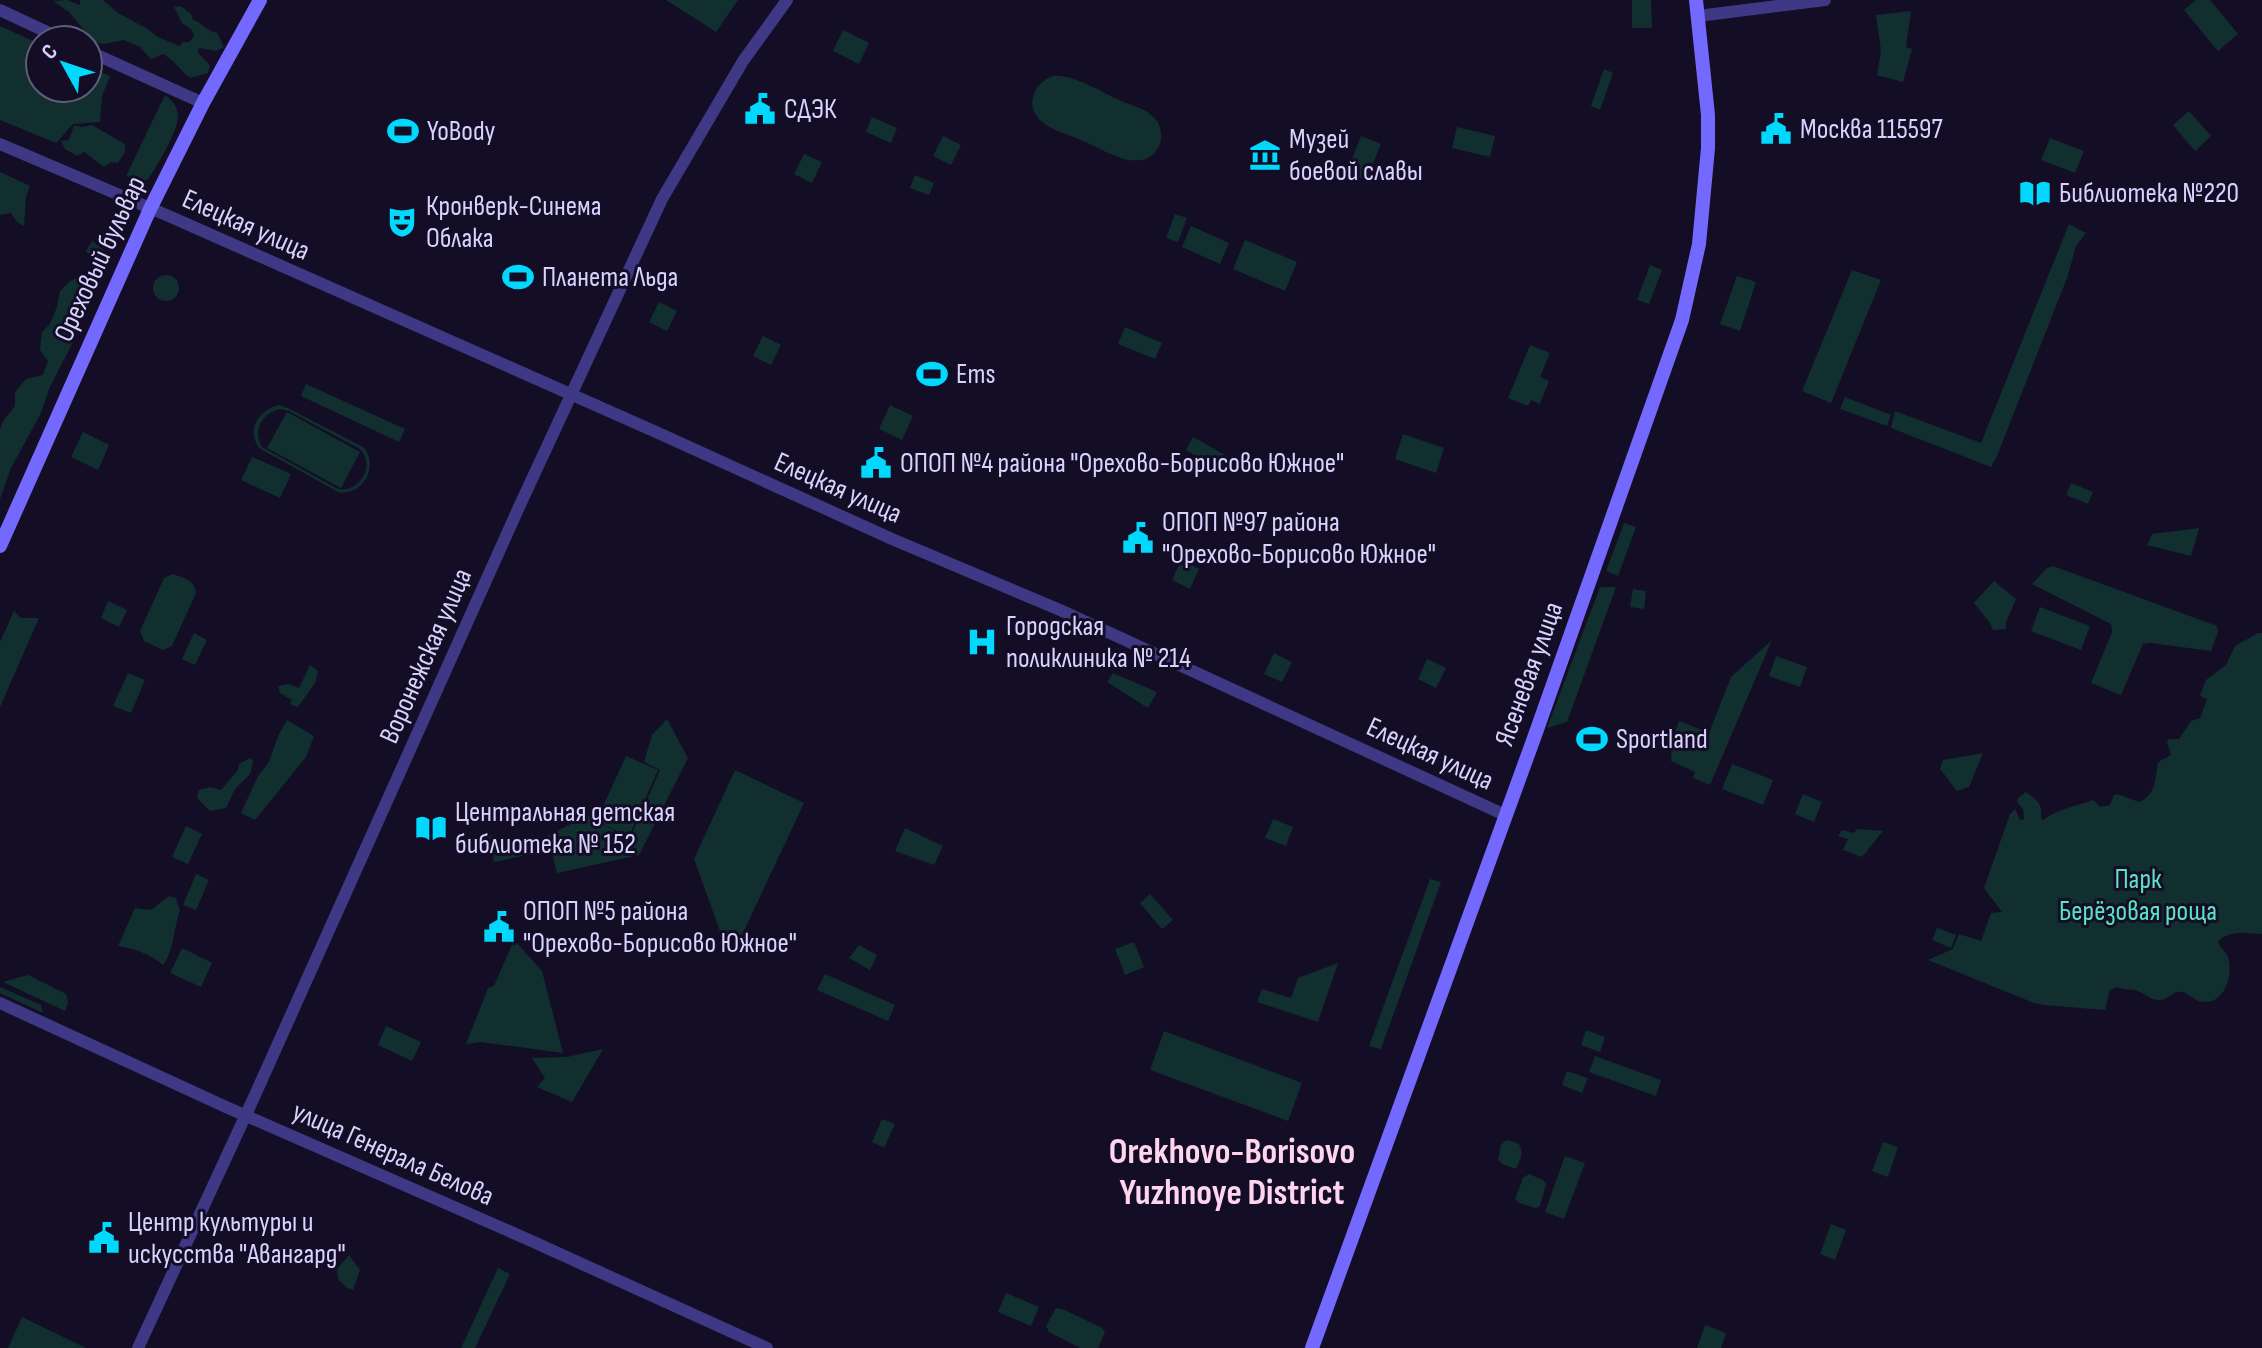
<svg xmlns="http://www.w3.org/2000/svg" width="2262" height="1348" font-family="'Sofia Sans Condensed',sans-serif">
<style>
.green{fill:#112f2f;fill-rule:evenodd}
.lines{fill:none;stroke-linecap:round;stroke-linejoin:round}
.tertiary{stroke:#3e3885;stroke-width:12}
.secondary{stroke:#7369ff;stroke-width:14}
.labels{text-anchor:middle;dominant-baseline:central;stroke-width:6;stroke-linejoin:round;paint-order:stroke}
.poi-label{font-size:28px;fill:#d9d2ff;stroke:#130e25;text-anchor:start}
.street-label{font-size:28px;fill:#d9d2ff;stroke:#130e25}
.park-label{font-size:28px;fill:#5be2c6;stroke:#130e25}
.district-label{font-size:36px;font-weight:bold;fill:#ffd4ee;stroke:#130e25}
</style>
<rect width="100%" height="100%" fill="#130e25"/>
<g class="green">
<path d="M67,0L80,5V0H103L118,13L146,28L158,37L179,46L183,42H189L194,36L192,30L182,23L174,7L181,6L191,14L193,20C203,23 207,31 217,33L224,47L216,51L199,48L198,53L210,65L208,73L190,78C180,70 174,60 163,54L151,59L140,47L124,40L103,44L94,42L69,12L53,1Z"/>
<polygon points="666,0 738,0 716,32"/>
<polygon points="1632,0 1651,0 1652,28 1632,28"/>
<polygon points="2196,0 2210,0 2238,34 2218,51 2184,10"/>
<polygon points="1911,11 1906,47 1912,49 1903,82 1877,75 1881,51 1876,15"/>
<polygon points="0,26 40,44 40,88 88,88 88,66 110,76 102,96 100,122 73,124 56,143 0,120"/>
<polygon points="843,30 869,43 859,64 833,51"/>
<polygon points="1604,69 1613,73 1600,110 1591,106"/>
<path d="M1053,76C1073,74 1103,93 1121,101C1137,107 1160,113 1161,133C1162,140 1160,146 1156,151C1138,174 1103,149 1083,141C1070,135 1050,130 1040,120C1024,104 1035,82 1053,76Z"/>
<path d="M165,95C172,100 178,107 178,116C179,129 156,168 148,179L142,182L126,176Z"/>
<polygon points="2189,111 2211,136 2195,151 2173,125"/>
<polygon points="872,117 897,128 891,143 866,132"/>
<polygon points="74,125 81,127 92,125 125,144 125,152 118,163 111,162 104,167 84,152 77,156 65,149 61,141 69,140"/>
<polygon points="1457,127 1495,136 1490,157 1452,148"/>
<polygon points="943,136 961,145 951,165 933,156"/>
<polygon points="1361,136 1381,144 1366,180 1347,172"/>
<polygon points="2050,138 2084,151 2075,173 2041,160"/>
<polygon points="804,154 822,162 812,183 794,174"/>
<polygon points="0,172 30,186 26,197 24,226 17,222 11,213 0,215"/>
<polygon points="915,175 934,183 929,195 910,188"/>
<polygon points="1175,214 1187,218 1178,242 1166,238"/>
<polygon points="2069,224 2086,233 2076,246 2067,278 1997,456 1991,467 1891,428 1895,411 1981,443"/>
<polygon points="1191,226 1229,243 1220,264 1182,247"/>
<polygon points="1245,240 1297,262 1285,291 1233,269"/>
<polygon points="92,241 105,251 108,257 74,340 49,389 41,413 11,468 0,499 0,429 3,421 15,406 15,392 26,379 43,375 48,361 40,350 42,332 50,324 57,307 60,291 70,281 89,273 94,262 86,251"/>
<polygon points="1650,265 1662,270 1649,304 1637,300"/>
<polygon points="1852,270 1881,280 1831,403 1802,391"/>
<circle cx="166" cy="288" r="13"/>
<polygon points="1737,276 1756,282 1740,331 1720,324"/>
<polygon points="659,302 677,311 667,331 649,322"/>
<polygon points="1125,327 1162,343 1155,359 1118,344"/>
<polygon points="763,336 781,345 771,365 753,356"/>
<polygon points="1530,345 1550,353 1540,377 1549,381 1540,404 1531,400 1528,406 1508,398"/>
<polygon points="306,384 405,429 399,442 301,396"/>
<polygon points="1845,397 1891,415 1887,426 1840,409"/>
<path d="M279,405L288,408L363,447C380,465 363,497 338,492L259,448C246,429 259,410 279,405ZM280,409L289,411L360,449C376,465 360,493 338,489L262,447C252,430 262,413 280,409Z"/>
<polygon points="890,405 913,416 902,440 879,429"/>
<polygon points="287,412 360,452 341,488 267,448"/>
<polygon points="83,432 109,445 98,470 71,457"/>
<polygon points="1403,434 1444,448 1436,473 1395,459"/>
<polygon points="1193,437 1225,455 1217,468 1186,450"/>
<polygon points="252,457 291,474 280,498 241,480"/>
<polygon points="2071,483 2093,492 2088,504 2066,495"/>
<polygon points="1624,523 1636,527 1618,576 1606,571"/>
<polygon points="2199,528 2191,556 2147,545 2152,534"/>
<polygon points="1181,560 1199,569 1190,589 1172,580"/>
<polygon points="2053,566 2217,626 2218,632 2211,651 2151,643 2143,644 2121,695 2091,683 2112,632 2111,624 2032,584 2047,568"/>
<path d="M173,574C184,578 195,580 196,593L172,646L163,650L144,641L140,631L164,578Z"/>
<polygon points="1994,581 2016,599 2006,622 2006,629 1993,630 1990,623 1974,603 1972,605"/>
<polygon points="1600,587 1616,587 1567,722 1547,728"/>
<polygon points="1633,589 1646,591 1644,609 1630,607"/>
<polygon points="108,601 127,610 119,627 101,618"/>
<polygon points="2040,607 2090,626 2081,650 2031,631"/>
<polygon points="14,611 21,618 39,618 0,707 0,642"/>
<polygon points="194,633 207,640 195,665 182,659"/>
<path d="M2258,633H2262V934C2247,934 2229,929 2218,942C2220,947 2226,952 2228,957C2234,977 2223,1008 2199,1001C2193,999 2188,993 2181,992C2172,990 2168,1001 2159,1000C2150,1000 2143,992 2135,990C2127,989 2126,990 2117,987L2110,990L2105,1010L2044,1005L2034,1003L1928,960L1953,949L1959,934L1981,941L1991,913L2002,912L1984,888L2010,814L2015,809L2020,820L2024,819L2023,809L2017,802L2018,798L2026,792C2037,800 2043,804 2041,818L2043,820C2059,808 2074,807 2093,800L2100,807L2110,805L2114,795L2117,794L2139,802C2156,795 2155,779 2158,762L2171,755L2167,742L2169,739H2179L2191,721L2200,718L2207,699L2200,696L2206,680L2226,665L2235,646Z"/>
<polygon points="1772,640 1710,785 1693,778 1695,772 1671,761 1672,741 1679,721 1709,733 1731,677"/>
<polygon points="1274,653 1292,662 1282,682 1264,674"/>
<polygon points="1776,656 1807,667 1800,687 1769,676"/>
<polygon points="1427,659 1446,668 1436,688 1418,679"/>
<polygon points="310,665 318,671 315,683 298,707 290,704 292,700 280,693 278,686 289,684 299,688"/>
<polygon points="128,673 145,680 131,713 113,706"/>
<polygon points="1113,673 1157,692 1148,708 1107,682"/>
<polygon points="667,719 688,758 639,855 557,873 551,850 494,862 486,833 523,849 588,815 596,822 626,756 658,770 629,836 597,822 630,838 660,770 644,762 652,735"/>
<polygon points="287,720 314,736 306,757 255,820 241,813 258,776 269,762 278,736"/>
<polygon points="1983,753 1969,787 1957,791 1940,769 1943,760"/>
<polygon points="250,758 253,761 250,774 235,789 226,808 210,811 197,798 199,790 210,787 221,790 238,770 239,764"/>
<polygon points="1732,764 1773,780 1763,805 1722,789"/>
<polygon points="735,770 804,803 742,935 720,931 694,859"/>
<polygon points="1803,794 1822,802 1814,822 1795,814"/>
<polygon points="1273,819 1293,827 1286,846 1265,838"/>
<polygon points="186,826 202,834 188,864 172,857"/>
<polygon points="905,828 943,846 934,865 895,851"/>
<polygon points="1857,829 1883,831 1862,857 1843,850 1848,839 1838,836 1842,830 1854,833"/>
<polygon points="196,874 209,880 196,910 183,905"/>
<polygon points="1430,879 1441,882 1381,1049 1369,1046"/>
<polygon points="1150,894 1173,920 1162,929 1140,903"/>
<path d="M169,896L176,898L180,911C173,929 175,949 163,965C149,953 135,949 118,946L135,908L151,910Z"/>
<polygon points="1937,928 1956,935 1951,948 1932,940"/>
<polygon points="514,940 542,971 563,1053 481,1042 466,1044 488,988 494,986"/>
<polygon points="1134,942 1144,967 1125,975 1115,949"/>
<polygon points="859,945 877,955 870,970 849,958"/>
<polygon points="182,948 212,963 201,987 170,973"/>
<polygon points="1338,963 1318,1022 1257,1002 1262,989 1291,998 1298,978"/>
<polygon points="825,974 895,1005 888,1021 817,990"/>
<polygon points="28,975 66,994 68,1003 65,1011 3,982"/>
<polygon points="0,987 41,1005 43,1013 0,993"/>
<polygon points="386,1026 421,1042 412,1061 378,1045"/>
<polygon points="1586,1030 1605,1037 1600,1052 1581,1045"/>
<polygon points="1164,1031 1302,1083 1288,1121 1150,1070"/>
<polygon points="603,1049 572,1102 537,1087 545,1078 532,1058 567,1057"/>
<polygon points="1595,1056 1661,1080 1656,1096 1589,1072"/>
<polygon points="1567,1071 1588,1078 1582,1093 1562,1085"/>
<polygon points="882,1119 895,1124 884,1148 872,1142"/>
<path d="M1506,1140L1518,1143C1525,1151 1520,1160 1516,1169L1502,1164L1498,1159L1501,1145Z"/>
<polygon points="1883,1142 1898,1147 1888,1177 1872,1171"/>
<polygon points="1565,1156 1585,1163 1564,1219 1545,1212"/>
<polygon points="1529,1174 1543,1180 1546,1184 1540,1206 1536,1208 1519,1203 1515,1199 1523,1178"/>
<polygon points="1831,1224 1846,1230 1835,1260 1820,1254"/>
<polygon points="349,1255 360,1270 353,1290 347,1288 338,1279 337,1269"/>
<polygon points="498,1268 510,1274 475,1348 461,1348"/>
<polygon points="1006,1293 1039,1307 1031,1326 998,1312"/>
<polygon points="1056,1308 1065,1310 1102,1328 1105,1332 1098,1348 1080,1348 1049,1332 1046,1326"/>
<polygon points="22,1317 86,1348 8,1348"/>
<polygon points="1705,1325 1726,1333 1721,1348 1697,1348"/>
</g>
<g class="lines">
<g class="tertiary">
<polyline points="0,10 64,40"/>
<polyline points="1698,16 1825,0"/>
<polyline points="88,51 203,103"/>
<polyline points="0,144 171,217 656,432 892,539 1060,610 1505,815"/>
<polyline points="0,1003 226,1107 527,1239 767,1348"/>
<polyline points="138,1348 255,1095 519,507 662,199 743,61 787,0"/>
</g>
<g class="secondary">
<polyline points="0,546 150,209 203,103 260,0"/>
<polyline points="1312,1348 1534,738 1682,320 1699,244 1708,148 1708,115 1696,0"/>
</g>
</g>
<defs>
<symbol id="civic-bare" viewBox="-9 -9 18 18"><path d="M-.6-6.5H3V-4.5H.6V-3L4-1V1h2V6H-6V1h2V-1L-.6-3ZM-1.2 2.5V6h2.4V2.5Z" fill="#00d9fd" stroke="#130e25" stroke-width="2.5" paint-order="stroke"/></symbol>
<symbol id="stadium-bare" viewBox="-9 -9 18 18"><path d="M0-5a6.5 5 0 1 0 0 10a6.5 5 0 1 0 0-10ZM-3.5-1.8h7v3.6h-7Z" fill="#00d9fd" stroke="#130e25" stroke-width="2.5" paint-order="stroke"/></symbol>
<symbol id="museum-bare" viewBox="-9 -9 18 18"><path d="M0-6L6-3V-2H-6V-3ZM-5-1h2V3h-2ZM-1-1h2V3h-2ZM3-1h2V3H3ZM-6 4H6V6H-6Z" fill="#00d9fd" stroke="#130e25" stroke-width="2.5" paint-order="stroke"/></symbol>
<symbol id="library-bare" viewBox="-9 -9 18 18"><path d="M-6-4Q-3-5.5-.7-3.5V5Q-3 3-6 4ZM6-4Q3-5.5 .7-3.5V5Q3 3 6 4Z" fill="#00d9fd" stroke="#130e25" stroke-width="2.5" paint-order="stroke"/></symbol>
<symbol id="theatre-bare" viewBox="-9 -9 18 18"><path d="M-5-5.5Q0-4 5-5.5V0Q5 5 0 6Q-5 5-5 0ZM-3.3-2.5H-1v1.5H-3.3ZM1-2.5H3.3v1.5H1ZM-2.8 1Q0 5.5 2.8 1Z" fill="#00d9fd" stroke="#130e25" stroke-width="2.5" paint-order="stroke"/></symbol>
<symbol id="hospital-bare" viewBox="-9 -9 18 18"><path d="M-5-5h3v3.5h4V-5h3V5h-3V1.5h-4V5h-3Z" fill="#00d9fd" stroke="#130e25" stroke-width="2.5" paint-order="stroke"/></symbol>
</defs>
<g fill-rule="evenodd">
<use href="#civic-bare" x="738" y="87" width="44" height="44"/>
<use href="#civic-bare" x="1754" y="107" width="44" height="44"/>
<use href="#stadium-bare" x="381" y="109" width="44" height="44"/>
<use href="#museum-bare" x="1243" y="133" width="44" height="44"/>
<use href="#library-bare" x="2013" y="171" width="44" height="44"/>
<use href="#theatre-bare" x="380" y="200" width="44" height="44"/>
<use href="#stadium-bare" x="496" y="255" width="44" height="44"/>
<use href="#stadium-bare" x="910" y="352" width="44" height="44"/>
<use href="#civic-bare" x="854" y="441" width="44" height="44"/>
<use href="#civic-bare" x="1116" y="516" width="44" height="44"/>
<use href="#hospital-bare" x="960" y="620" width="44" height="44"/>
<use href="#stadium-bare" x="1570" y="717" width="44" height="44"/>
<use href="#library-bare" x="409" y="806" width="44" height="44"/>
<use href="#civic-bare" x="477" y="905" width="44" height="44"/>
<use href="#civic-bare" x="82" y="1216" width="44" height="44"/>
</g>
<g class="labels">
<g class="poi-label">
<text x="784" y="109">СДЭК</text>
<text x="1800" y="129">Москва 115597</text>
<text x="427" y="131">YoBody</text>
<text x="1289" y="139">Музей<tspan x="1289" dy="32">боевой славы</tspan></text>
<text x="2059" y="193">Библиотека №220</text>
<text x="426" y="206">Кронверк-Синема<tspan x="426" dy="32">Облака</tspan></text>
<text x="542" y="277">Планета Льда</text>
<text x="956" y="374">Ems</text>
<text x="900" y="463">ОПОП №4 района "Орехово-Борисово Южное"</text>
<text x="1162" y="522">ОПОП №97 района<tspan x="1162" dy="32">"Орехово-Борисово Южное"</tspan></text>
<text x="1006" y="626">Городская<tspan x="1006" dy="32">поликлиника № 214</tspan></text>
<text x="1616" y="739">Sportland</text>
<text x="455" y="812">Центральная детская<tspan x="455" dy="32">библиотека № 152</tspan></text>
<text x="523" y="911">ОПОП №5 района<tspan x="523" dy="32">"Орехово-Борисово Южное"</tspan></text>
<text x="128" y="1222">Центр культуры и<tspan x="128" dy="32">искусства "Авангард"</tspan></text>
</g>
<g class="street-label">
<text transform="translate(246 225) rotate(24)">Елецкая улица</text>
<text transform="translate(100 259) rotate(-65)">Ореховый бульвар</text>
<text transform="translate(838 488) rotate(24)">Елецкая улица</text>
<text transform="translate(426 656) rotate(-66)">Воронежская улица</text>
<text transform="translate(1529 674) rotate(-70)">Ясеневая улица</text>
<text transform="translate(1430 754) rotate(25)">Елецкая улица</text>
<text transform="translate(393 1154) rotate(24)">улица Генерала Белова</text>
</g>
<g class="park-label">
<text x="2138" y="879">Парк<tspan x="2138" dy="32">Берёзовая роща</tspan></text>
</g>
<g class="district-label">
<text x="1232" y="1152">Orekhovo-Borisovo<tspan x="1232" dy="41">Yuzhnoye District</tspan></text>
</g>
</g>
<g transform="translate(64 64) rotate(310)"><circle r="38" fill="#130e25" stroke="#625c7c" stroke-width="2"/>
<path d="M0-6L14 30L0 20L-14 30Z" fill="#00d9fd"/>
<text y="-12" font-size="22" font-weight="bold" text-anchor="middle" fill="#d9d2ff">С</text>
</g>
</svg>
